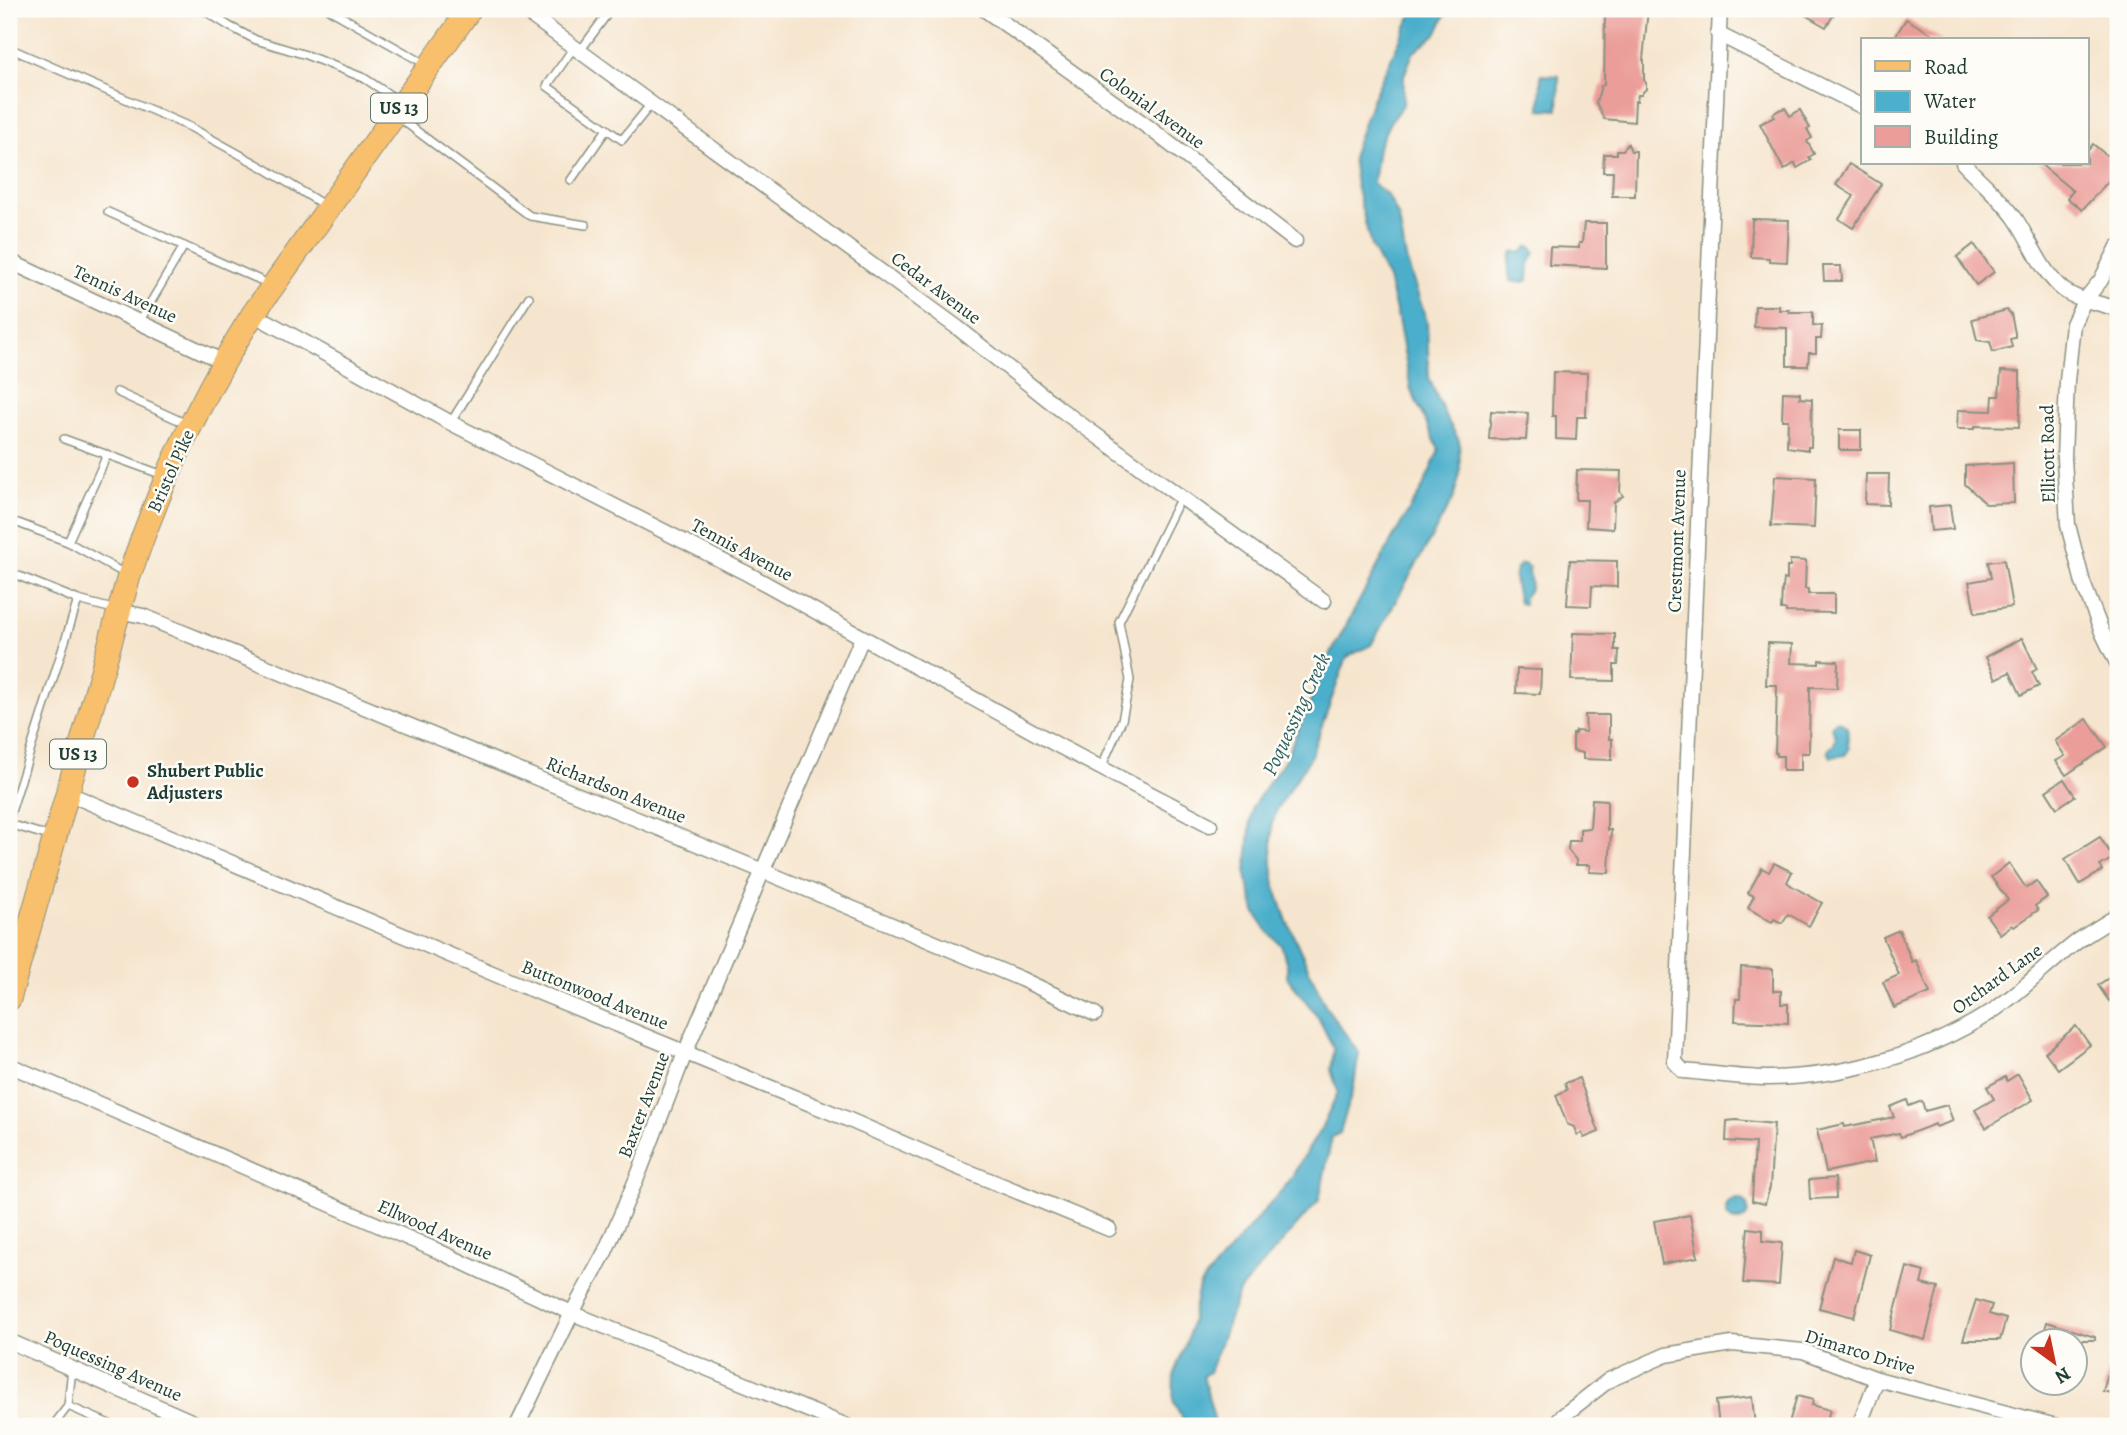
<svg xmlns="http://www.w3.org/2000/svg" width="2127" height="1435" font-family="Alegreya,serif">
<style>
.water{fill:#4cafcb;stroke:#367680;stroke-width:2}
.building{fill:#eb9d99}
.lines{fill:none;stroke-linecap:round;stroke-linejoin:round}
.service-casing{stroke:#8a9181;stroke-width:10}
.minor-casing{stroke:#8a9181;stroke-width:17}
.primary-casing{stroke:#8a9181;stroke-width:25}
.service{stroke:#fff;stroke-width:7}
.minor{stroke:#fff;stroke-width:14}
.primary{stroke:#f8bf6c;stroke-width:23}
.poi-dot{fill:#c8321e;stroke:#fdfcf7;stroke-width:2.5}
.labels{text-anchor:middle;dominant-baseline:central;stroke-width:5;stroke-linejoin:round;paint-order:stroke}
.shield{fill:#fdfcf7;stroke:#62766e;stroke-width:2}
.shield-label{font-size:18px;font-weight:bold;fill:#1f3d34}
.street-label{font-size:19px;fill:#1f3d34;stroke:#fdfcf7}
.poi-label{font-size:19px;font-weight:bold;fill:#1f3d34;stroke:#fdfcf7;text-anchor:start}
.water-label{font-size:21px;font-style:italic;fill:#2c5f61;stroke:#fdfcf7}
</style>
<rect width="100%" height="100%" fill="#fdfcf7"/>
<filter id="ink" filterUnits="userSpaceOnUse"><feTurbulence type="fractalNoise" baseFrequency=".0143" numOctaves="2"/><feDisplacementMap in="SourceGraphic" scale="14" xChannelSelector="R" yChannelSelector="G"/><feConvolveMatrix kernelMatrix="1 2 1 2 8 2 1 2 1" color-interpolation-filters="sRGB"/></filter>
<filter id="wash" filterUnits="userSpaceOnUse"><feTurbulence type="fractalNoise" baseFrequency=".00686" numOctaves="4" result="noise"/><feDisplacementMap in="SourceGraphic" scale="28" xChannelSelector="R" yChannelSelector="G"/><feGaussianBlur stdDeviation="1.57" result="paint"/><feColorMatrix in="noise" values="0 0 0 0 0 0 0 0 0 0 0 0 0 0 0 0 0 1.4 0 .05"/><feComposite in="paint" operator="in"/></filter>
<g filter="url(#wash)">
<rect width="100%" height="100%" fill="#f6e5ce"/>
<g class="water">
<polygon points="1414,9 1448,9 1437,33 1413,53 1404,75 1403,105 1390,122 1378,147 1373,183 1388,196 1399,218 1406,259 1427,322 1429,378 1445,416 1459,440 1460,474 1453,499 1371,645 1347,657 1310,758 1277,809 1272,824 1272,864 1275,886 1287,921 1326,1007 1359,1053 1354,1085 1340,1133 1332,1137 1319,1200 1240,1290 1209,1372 1203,1376 1216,1426 1186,1426 1173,1400 1174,1373 1188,1338 1199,1286 1288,1183 1323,1125 1338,1092 1331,1070 1334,1049 1318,1017 1287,977 1287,965 1281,945 1266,930 1255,911 1246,875 1252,807 1286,758 1328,659 1394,536 1424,485 1439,450 1411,390 1398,319 1388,279 1371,246 1356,185 1352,157 1372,100"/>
<polygon points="1541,75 1559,76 1558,110 1540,109"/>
<path d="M1529,246L1532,247L1535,252L1529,264L1528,280L1524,282L1511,281C1507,274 1509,256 1514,251L1521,253Z"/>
<path d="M1521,564H1524L1529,568C1529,582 1535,586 1524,597V604L1519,603C1517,589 1509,575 1521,564Z"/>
<path d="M1836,721H1840L1847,726C1849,734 1846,740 1849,749L1845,755L1831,757L1828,751L1834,744L1836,737L1831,726Z"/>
<circle cx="1737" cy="1210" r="11"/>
</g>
<g id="blocks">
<g class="building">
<polygon points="1615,9 1648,9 1643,60 1644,60 1644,80 1646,83 1646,89 1642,93 1642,95 1638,95 1637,101 1635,101 1634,122 1604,119 1596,103 1601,86 1604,85 1605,14 1615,12"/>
<polygon points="1795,9 1837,9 1826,27"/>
<polygon points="1906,19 1942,40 1893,40"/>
<polygon points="1785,108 1790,116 1800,110 1810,128 1807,129 1812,138 1807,141 1814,154 1809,157 1811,160 1797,168 1795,163 1784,170 1760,124 1774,117 1773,114 1779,110"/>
<polygon points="1628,144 1631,151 1636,151 1635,196 1612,196 1613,172 1603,172 1604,154 1617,154 1617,150 1623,150"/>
<polygon points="2093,144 2106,155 2112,154 2117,158 2118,164 2111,173 2114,175 2082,210 2067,198 2073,191 2039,163 2087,163 2087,152"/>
<polygon points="1849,164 1881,184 1853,228 1839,219 1854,196 1836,185"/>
<polygon points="1752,219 1789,220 1787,262 1769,261 1769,258 1751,257"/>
<polygon points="1584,223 1606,223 1606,268 1549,265 1550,247 1579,248 1579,243 1582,243"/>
<polygon points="1974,244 1994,272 1976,285 1957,257"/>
<polygon points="1823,266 1841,266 1842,281 1824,281"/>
<polygon points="1755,306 1779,306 1779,310 1789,310 1789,312 1813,312 1813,325 1822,326 1821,339 1816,339 1816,353 1809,353 1808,366 1787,366 1787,328 1754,327"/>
<polygon points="2007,310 2011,314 2015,333 2015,338 2010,339 2012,347 1993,352 1990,342 1977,340 1972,319"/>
<polygon points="2001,371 2020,372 2020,388 2021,388 2019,427 1975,426 1975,429 1957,429 1958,410 1992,411 1993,396 1999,396"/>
<polygon points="1553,372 1587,373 1586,417 1577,417 1576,440 1556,439 1556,416 1552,416"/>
<polygon points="1783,392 1800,393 1800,398 1812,399 1811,447 1808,447 1808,450 1787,447 1788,420 1782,420"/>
<polygon points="1491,411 1528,413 1526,440 1489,439"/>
<polygon points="1839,430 1861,430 1861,450 1841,450 1839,448"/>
<polygon points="2013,463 2014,503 1986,504 1965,484 1965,466"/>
<polygon points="1577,470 1621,471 1620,492 1623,496 1614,502 1613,529 1586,527 1587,500 1576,500"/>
<polygon points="1866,474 1889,474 1888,505 1865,504"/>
<polygon points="1775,476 1816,478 1814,528 1771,526"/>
<polygon points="1950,505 1953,529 1931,531 1929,507"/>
<polygon points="1570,560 1617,561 1617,587 1592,586 1591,606 1567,605"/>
<polygon points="1790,560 1806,561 1805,589 1808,589 1808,594 1834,594 1834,613 1786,612 1786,610 1781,610 1782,588 1783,588 1784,579 1787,580 1787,567 1790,567"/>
<polygon points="2004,560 2012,607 1975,613 1969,582 1991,578 1988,562"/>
<polygon points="1573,633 1615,634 1615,650 1619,650 1618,665 1614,665 1614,681 1571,680"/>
<polygon points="2022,638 2037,669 2032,672 2039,686 2021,695 2010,672 1996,679 1986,657"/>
<polygon points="1768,643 1792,644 1791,663 1819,664 1819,660 1838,661 1837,688 1810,687 1809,753 1801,753 1801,770 1783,770 1783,756 1777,756 1777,753 1775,753 1777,685 1766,685"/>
<polygon points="1517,669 1541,670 1540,694 1516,693"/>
<polygon points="1585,715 1609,715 1609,739 1612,739 1612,760 1583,759 1583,753 1573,751 1573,734 1575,734 1576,731 1586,732"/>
<polygon points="2087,719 2107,747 2066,775 2056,761 2065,756 2055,741"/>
<polygon points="2064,779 2075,796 2057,808 2046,791"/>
<polygon points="1592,799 1607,800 1607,830 1611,830 1609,873 1589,872 1590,865 1576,865 1576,860 1568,850 1569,841 1580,841 1580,829 1590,828"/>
<polygon points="2100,837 2113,858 2100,866 2103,870 2080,884 2065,859"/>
<polygon points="1774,863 1792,872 1787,882 1792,886 1822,903 1809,926 1788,914 1782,923 1774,919 1772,922 1748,908 1754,896 1748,893 1762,868 1769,872"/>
<polygon points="2009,863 2026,888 2036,881 2047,897 2035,906 2038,910 2014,927 2012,925 2000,934 1987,916 2008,900 1991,877"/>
<polygon points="1899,930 1912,962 1916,960 1930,993 1894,1008 1883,982 1899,975 1883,937"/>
<polygon points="1741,967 1773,969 1773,991 1781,991 1781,1004 1788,1004 1788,1023 1735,1021 1736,999 1740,999"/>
<polygon points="2118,972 2118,995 2109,1001 2098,985"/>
<polygon points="2076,1026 2090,1045 2058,1069 2045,1052"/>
<polygon points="2018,1074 2033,1100 1986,1128 1975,1110 1994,1099 1987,1087 2005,1077 2007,1081"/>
<polygon points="1579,1078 1599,1132 1584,1138 1582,1133 1577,1135 1574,1127 1567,1124 1556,1095 1567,1090 1565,1083"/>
<polygon points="1907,1100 1909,1106 1922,1101 1925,1111 1947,1105 1953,1121 1936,1127 1935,1124 1901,1137 1899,1133 1870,1139 1875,1162 1826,1172 1817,1130 1844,1124 1845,1127 1894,1117 1890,1107"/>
<polygon points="1736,1120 1774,1124 1770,1187 1765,1204 1752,1201 1755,1143 1726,1141 1727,1121"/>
<polygon points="1835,1178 1836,1198 1810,1199 1809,1180"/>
<polygon points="1690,1215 1698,1257 1662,1264 1654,1221"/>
<polygon points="1748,1228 1763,1230 1763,1241 1782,1243 1779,1285 1743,1283"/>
<polygon points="1854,1250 1870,1255 1854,1317 1819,1308 1833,1257 1851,1262"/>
<polygon points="1907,1267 1924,1272 1921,1284 1938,1288 1925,1340 1890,1330"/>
<polygon points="1976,1300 1992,1305 1989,1314 2006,1319 2000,1340 1963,1340"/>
<polygon points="2047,1322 2095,1337 2095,1340 2042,1340"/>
<polygon points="2114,1352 2118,1353 2118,1395 2103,1391"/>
<polygon points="1797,1396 1813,1400 1812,1405 1830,1410 1825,1426 1788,1426"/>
<polygon points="1752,1397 1755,1426 1719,1426 1716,1401"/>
</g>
</g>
</g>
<g filter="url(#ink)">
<use href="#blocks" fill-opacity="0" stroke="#8a9181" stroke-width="2"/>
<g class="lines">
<defs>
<g id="service">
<polyline points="202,9 229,26 256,40 306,55 364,78 399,101"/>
<polyline points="331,9 330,10 425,64"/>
<polyline points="574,47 547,86 622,140 651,104"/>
<polyline points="9,48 190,127 264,168 327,207"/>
<polyline points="580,51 611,9"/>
<polyline points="398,117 530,216 586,225"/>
<polyline points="571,180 607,129"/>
<polyline points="108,212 269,284"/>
<polyline points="139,322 184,246"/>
<polyline points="117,392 187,424"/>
<polyline points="451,422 529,297"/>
<polyline points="64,439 163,475"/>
<polyline points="107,455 68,542 127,575"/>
<polyline points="18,523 68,542"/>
<polyline points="9,572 78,600 117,610"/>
<polyline points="1101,768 1122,720 1130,680 1119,622 1181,497"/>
<polyline points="9,818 78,600"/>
<polyline points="9,824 52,837"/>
<polyline points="72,1368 68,1406 114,1426"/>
<polyline points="53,1426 68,1406"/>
</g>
<g id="minor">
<polyline points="447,9 464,18"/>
<polyline points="522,9 958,328 1060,409 1324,601"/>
<polyline points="984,9 1148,127 1295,241"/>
<path d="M1720,9L1675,1062L1683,1071C1711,1073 1740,1078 1768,1078C1846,1077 1925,1054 1991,1012C2024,990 2050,961 2082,938C2094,930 2106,923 2118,915"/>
<polyline points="1718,34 1863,107"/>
<path d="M1963,163C1980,181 2001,198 2015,218C2030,240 2040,268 2059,286C2075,302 2099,301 2118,310"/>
<polyline points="2118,247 2101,280 2084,301 2073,324 2067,381 2064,458 2068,525 2083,583 2102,632 2118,665"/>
<polyline points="9,261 224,362"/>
<polyline points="253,314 451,423 748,574 1061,747 1210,825"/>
<polyline points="119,611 143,616 763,871 1021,979 1095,1014"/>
<polyline points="67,793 511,981 847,1119 957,1167 1109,1229"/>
<polyline points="9,1065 438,1251 572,1313 847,1426"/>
<polyline points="9,1341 202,1426"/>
<polyline points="517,1426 572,1313 605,1252 639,1173 685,1053 862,638"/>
<polyline points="1554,1426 1560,1418 1609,1380 1666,1355 1732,1344 1803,1351 1877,1379 2056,1426"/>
<polyline points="1859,1426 1877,1379"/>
</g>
<path id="primary" d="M9,999L129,576C160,484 201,396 253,314L470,9"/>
</defs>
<use href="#service" class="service-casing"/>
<use href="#minor" class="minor-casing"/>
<use href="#primary" class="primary-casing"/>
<use href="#service" class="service"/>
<use href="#minor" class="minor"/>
<use href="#primary" class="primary"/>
</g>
</g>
<circle class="poi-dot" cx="133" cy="782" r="7"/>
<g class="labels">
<g class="shield">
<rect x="371" y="93.5" width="56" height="29" rx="5"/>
<rect x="50" y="739.5" width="56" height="29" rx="5"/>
</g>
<g class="shield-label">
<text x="399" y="108">US 13</text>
<text x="78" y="754">US 13</text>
</g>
<g class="street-label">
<text transform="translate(1152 108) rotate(36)">Colonial Avenue</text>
<text transform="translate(936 288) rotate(37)">Cedar Avenue</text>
<text transform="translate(125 294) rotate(25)">Tennis Avenue</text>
<text transform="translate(2048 454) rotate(-91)">Ellicott Road</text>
<text transform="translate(171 471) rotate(-66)">Bristol Pike</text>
<text transform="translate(1677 541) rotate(-88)">Crestmont Avenue</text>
<text transform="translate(742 550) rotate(28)">Tennis Avenue</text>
<text transform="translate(616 790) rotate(22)">Richardson Avenue</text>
<text transform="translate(1997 979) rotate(-36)">Orchard Lane</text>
<text transform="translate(595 995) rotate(22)">Buttonwood Avenue</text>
<text transform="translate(644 1105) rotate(-69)">Baxter Avenue</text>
<text transform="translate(435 1230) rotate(24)">Ellwood Avenue</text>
<text transform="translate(1860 1352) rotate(17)">Dimarco Drive</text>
<text transform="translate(113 1366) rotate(24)">Poquessing Avenue</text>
</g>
<g class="poi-label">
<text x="147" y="771">Shubert Public<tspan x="147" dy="22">Adjusters</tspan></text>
</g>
<g class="water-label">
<text transform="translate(1296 714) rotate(-65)">Poquessing Creek</text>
</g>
</g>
<rect width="2127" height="1435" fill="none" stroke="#fdfcf7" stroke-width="35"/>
<rect x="1861" y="38" width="228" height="126" fill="#fdfcf7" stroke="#a4b0a9" stroke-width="2"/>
<rect x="1875" y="61" width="35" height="10" fill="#f8bf6c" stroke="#a4b0a9" stroke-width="2"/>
<text x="1924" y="74" font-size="21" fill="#1f3d34">Road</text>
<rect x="1875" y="91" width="35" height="21" fill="#4cafcb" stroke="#a4b0a9" stroke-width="2"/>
<text x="1924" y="108" font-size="21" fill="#1f3d34">Water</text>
<rect x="1875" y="126" width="35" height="21" fill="#eb9d99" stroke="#a4b0a9" stroke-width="2"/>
<text x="1924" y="144" font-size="21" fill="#1f3d34">Building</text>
<g transform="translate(2054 1362) rotate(147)"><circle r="33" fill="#fdfcf7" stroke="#a4b0a9" stroke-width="2"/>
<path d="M0-5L12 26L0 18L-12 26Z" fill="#c8321e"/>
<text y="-10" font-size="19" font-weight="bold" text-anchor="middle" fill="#1f3d34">N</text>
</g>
</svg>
